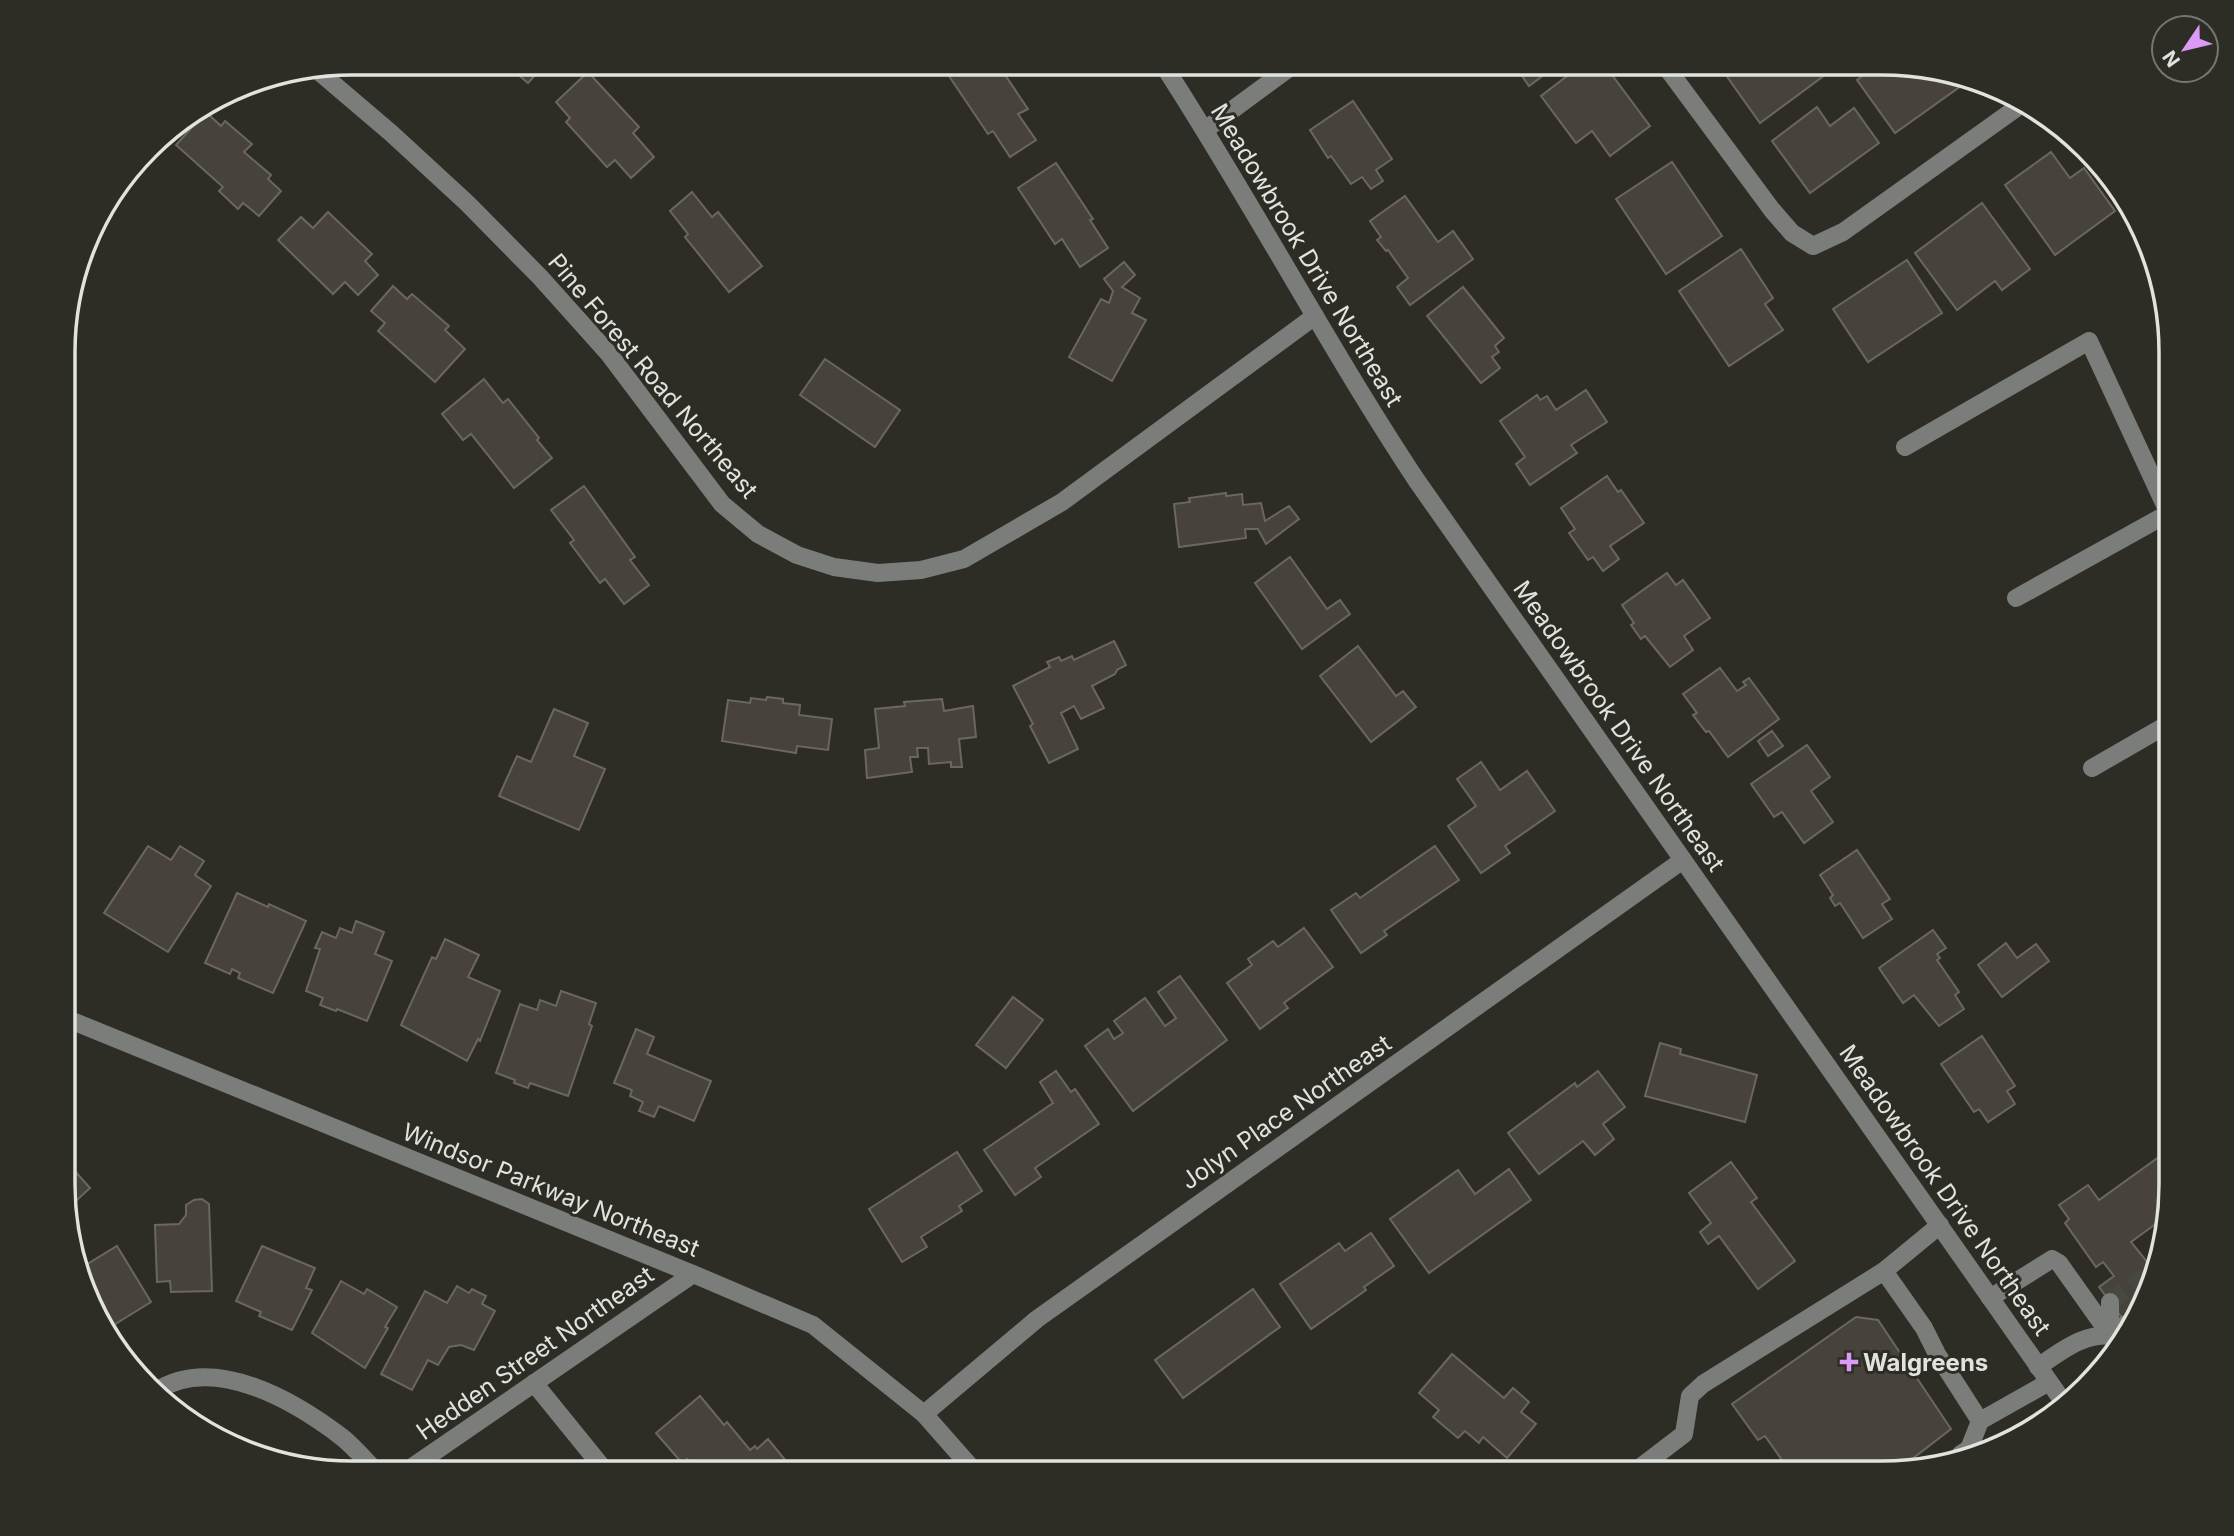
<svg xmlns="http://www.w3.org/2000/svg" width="2234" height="1536" font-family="Inter,sans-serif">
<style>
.building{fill:#47433c;stroke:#6b665f;stroke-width:2}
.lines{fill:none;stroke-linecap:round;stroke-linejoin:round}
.minor-tunnel{stroke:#484842;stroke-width:18;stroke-dasharray:18 9;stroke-linecap:butt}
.minor{stroke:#7a7d7a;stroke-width:18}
.poi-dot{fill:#da9af6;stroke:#2d2d26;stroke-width:2.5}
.labels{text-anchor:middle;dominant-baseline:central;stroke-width:6;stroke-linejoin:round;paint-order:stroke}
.street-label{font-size:24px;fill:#e2e3de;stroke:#2d2d26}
.poi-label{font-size:24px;font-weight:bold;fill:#e2e3de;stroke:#2d2d26;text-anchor:start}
.rim{fill:none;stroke:#e2e3de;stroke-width:3.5}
</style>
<rect width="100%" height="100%" fill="#2d2d26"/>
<g class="building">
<polygon points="505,63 546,63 528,83"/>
<polygon points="968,63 997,63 1028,109 1018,114 1036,140 1010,157 993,131 988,134 949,76"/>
<polygon points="1513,63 1560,63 1529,86"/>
<polygon points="1584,63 1603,63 1650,126 1610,156 1592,131 1576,143 1541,96"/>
<polygon points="1733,64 1823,64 1829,72 1760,123 1723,71"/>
<polygon points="1879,64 1900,64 1964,76 1968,81 1895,133 1857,80"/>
<polygon points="588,72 639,127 633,133 654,157 631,178 615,160 607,167 566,122 570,118 556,102"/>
<polygon points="1353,101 1392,159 1376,170 1383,181 1371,189 1362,177 1351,184 1331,156 1328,158 1310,130"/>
<polygon points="1817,107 1830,126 1854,108 1879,143 1810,193 1772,141"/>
<polygon points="206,112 221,126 225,121 252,144 244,152 271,175 268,179 281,191 259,216 243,203 238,209 219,191 223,187 176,145"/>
<polygon points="2051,152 2070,178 2084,168 2115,211 2055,255 2005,185"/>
<polygon points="1672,162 1722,236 1666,274 1616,199"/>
<polygon points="1056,163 1093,219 1090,220 1108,248 1080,267 1062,239 1055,244 1018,188"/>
<polygon points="692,192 712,217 718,212 762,266 729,292 685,237 688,234 670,211"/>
<polygon points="1405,196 1438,242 1453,231 1473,259 1410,305 1397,287 1408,278 1388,250 1386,251 1377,240 1381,237 1370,221"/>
<polygon points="1982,203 2030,269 2002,290 1995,281 1957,310 1915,253"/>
<polygon points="328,212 372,254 365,261 378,275 358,295 345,282 333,294 278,240 301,217 313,228"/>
<polygon points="1741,249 1773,298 1765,304 1783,330 1729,366 1679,291"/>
<polygon points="1907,260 1942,313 1868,362 1833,309"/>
<polygon points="1124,262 1135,275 1122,287 1140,298 1132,313 1146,320 1112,381 1069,357 1101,299 1109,303 1113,291 1104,279"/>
<polygon points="393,286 407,299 412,294 449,326 445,330 465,349 435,382 378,331 385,323 371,311"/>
<polygon points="1463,287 1504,338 1495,346 1499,352 1492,357 1500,368 1481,383 1427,316"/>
<polygon points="825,359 900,410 875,447 800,395"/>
<polygon points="484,379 503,403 508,399 539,438 537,440 552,458 514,488 471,434 463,440 442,414"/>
<polygon points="1586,390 1607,422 1571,445 1577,453 1530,485 1516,464 1525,457 1500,421 1537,395 1540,400 1547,396 1556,410"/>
<polygon points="1607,476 1618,492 1621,490 1644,523 1610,546 1619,559 1603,571 1593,557 1588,560 1569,533 1575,529 1561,508"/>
<polygon points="584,486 635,557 630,560 649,585 624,604 605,579 600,583 570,543 574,540 551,510"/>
<polygon points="1226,493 1226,496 1242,494 1243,505 1261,503 1265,521 1289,506 1299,519 1266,544 1258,529 1245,529 1246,538 1179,547 1174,504 1190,502 1189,498"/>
<polygon points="1290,557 1327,609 1340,600 1350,614 1302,649 1255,583"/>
<polygon points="1667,573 1676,585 1683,580 1710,618 1684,636 1693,650 1670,667 1645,636 1641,639 1631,625 1634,623 1622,605"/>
<polygon points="1114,641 1126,665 1117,670 1115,674 1092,686 1104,708 1081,719 1074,706 1061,713 1078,749 1049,763 1030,726 1033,724 1013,686 1050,667 1047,662 1059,657 1061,661 1072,656 1074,660"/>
<polygon points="1358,646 1396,696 1403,691 1416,707 1371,742 1320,676"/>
<polygon points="1720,668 1737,691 1746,685 1743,682 1749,678 1779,719 1728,757 1709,731 1706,732 1693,715 1697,713 1683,694"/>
<polygon points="767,697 783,699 783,703 800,705 799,715 832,719 828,750 797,746 796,753 722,741 728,700 750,703 751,698 766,700"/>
<polygon points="942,699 944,711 973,706 976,737 959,739 962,767 951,767 951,762 929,764 928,748 917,748 918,757 910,757 912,772 867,778 865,750 879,748 875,709 905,706 904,702"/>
<polygon points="554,709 588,723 574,756 605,769 579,830 499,796 517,756 531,762"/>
<polygon points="1772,731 1783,746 1768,756 1758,741"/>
<polygon points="1807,745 1830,777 1811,791 1833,822 1804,843 1782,812 1774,817 1751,784"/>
<polygon points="1481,762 1500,790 1527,771 1555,811 1505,846 1510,853 1481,873 1448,826 1476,806 1457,779"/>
<polygon points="148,846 171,860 180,846 204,861 195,875 211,886 168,952 104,913"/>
<polygon points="1435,846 1459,880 1384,931 1387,935 1361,953 1331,910 1356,893 1360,898"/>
<polygon points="1857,850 1890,899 1882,904 1892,919 1863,938 1840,903 1835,906 1830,898 1833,895 1820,875"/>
<polygon points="237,893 268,907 269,904 306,921 273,993 238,978 240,973 232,969 230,974 205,963"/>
<polygon points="356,921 384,932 375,954 392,961 367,1021 337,1009 336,1011 320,1005 323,998 306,991 320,949 315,948 322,932 336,938 340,928 352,933"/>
<polygon points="1304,928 1333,967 1284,1003 1288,1008 1260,1029 1227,983 1252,965 1248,959 1273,941 1278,947"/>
<polygon points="1933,930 1946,948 1937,954 1940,958 1937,960 1959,992 1955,995 1964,1009 1939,1026 1914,995 1903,1003 1879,968"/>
<polygon points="445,939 479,955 468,977 500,991 480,1041 478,1039 467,1061 401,1025 432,957 436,959"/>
<polygon points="2006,943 2017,958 2036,944 2049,961 2002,997 1978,965"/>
<polygon points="1180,976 1227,1040 1133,1111 1085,1046 1108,1029 1114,1039 1123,1033 1114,1021 1145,998 1165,1026 1176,1018 1158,992"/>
<polygon points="561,991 596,1003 589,1024 592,1026 568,1096 530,1083 528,1088 514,1083 515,1080 496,1073 520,1004 537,1010 540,1000 556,1006"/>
<polygon points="1013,997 1043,1020 1006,1068 976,1045"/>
<polygon points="636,1029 654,1037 647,1054 711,1081 694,1121 659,1106 654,1117 639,1111 643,1102 630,1096 632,1090 614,1083"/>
<polygon points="1982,1036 2015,1086 2007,1091 2015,1104 1988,1122 1979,1109 1974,1112 1941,1064"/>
<polygon points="1660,1043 1681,1049 1680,1054 1757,1075 1745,1122 1645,1096"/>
<polygon points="1056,1071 1071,1092 1075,1089 1099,1124 1035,1168 1041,1177 1015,1195 984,1150 1053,1103 1040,1082"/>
<polygon points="1598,1071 1625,1107 1603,1124 1614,1139 1595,1155 1583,1141 1539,1174 1508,1133 1575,1083 1577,1087"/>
<polygon points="2170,1149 2170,1202 2168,1215 2131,1242 2156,1273 2129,1327 2099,1287 2114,1276 2103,1262 2096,1267 2065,1223 2069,1219 2059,1205 2088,1185 2099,1200"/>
<polygon points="957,1152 982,1191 959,1206 962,1211 921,1237 927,1247 902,1262 869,1209"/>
<polygon points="65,1160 90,1188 65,1211"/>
<polygon points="1731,1162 1757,1198 1751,1202 1795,1261 1758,1289 1719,1236 1708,1244 1700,1232 1711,1223 1689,1193"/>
<polygon points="1509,1169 1531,1200 1429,1273 1390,1219 1458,1170 1475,1194"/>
<polygon points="202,1199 209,1204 212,1291 171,1292 170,1281 157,1282 155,1225 179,1224 186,1215 186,1205 194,1200"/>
<polygon points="1371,1233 1394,1266 1364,1287 1366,1290 1311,1329 1280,1284 1339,1243 1345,1251"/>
<polygon points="117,1246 151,1302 104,1331 81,1268"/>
<polygon points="262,1246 315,1268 306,1288 312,1290 292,1330 259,1316 261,1312 236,1301"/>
<polygon points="341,1281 364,1294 367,1289 397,1307 385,1327 388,1328 365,1368 312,1333"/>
<polygon points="457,1286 469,1293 472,1289 486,1296 482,1304 495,1311 474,1350 461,1345 449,1347 438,1365 428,1360 412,1390 381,1374 425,1291 447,1303"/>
<polygon points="1253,1289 1280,1327 1183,1398 1155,1360"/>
<polygon points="1856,1317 1878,1320 1951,1429 1899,1469 1882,1473 1791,1473 1765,1436 1758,1440 1732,1404"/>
<polygon points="1452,1354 1504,1398 1513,1388 1529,1402 1521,1412 1536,1424 1507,1458 1483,1437 1479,1443 1465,1431 1458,1438 1433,1417 1439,1410 1419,1393"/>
<polygon points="700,1396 724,1425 727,1422 750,1450 755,1446 757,1449 768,1439 786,1461 777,1469 780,1473 698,1473 687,1459 682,1463 656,1433"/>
</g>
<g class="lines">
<polyline class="minor-tunnel" points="2110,1302 2154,1270"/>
<g class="minor">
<path d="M1162,63C1251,200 1327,345 1417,481L2062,1400"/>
<polyline points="1664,64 1772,210 1792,233 1813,246 1843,232 2022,104"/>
<polyline points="317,70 391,133 467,203 540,277 609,354 722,504 758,534 797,555 834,567 878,573 921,570 964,559 1062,502 1315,316"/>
<polyline points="1205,130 1296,63"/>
<polyline points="1905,447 2089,341 2170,516"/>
<polyline points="2016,598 2169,513"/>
<polyline points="2092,768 2170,723"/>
<polyline points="65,1018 693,1274 813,1325 924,1414 976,1473"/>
<polyline points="2154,1270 2157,1271"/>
<polyline points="1884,1271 1924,1328 1937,1354 1980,1421 2049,1382"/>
<polyline points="1990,1298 2052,1259 2059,1263 2118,1346"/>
<polyline points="2110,1302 2110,1335 2126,1324"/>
<path d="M2038,1367C2064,1349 2087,1330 2120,1337"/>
<polyline points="534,1383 607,1473"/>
<path d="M156,1391C215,1353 296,1402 343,1438C355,1448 366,1461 377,1472"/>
<polyline points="924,1414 1037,1319 1683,860"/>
<polyline points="1961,1454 1969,1449 1980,1421"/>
<polyline points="405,1472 693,1274"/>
<polyline points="1633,1473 1684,1434 1690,1396 1703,1384 1884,1271 1940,1225"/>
</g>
</g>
<path class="poi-dot" d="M1845.5 1351.5h7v7h7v7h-7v7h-7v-7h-7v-7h7z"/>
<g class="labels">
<g class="street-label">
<text transform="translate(1307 255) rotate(59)">Meadowbrook Drive Northeast</text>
<text transform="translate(653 376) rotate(50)">Pine Forest Road Northeast</text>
<text transform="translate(1619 726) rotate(55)">Meadowbrook Drive Northeast</text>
<text transform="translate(1286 1112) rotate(-35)">Jolyn Place Northeast</text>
<text transform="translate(551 1190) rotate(22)">Windsor Parkway Northeast</text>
<text transform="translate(1945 1190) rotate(55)">Meadowbrook Drive Northeast</text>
<text transform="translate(535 1353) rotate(-35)">Hedden Street Northeast</text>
</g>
<g class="poi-label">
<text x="1863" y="1362">Walgreens</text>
</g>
</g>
<path d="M0 0H2234V1536H0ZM352 75H1882A277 277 0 0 1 2159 352V1184A277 277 0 0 1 1882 1461H352A277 277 0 0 1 75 1184V352A277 277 0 0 1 352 75Z" fill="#2d2d26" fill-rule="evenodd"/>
<path class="rim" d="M352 75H1882A277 277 0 0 1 2159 352V1184A277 277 0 0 1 1882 1461H352A277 277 0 0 1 75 1184V352A277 277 0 0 1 352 75Z"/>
<g transform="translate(2185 49) rotate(235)"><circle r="33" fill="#2d2d26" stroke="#757670" stroke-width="2"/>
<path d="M0-5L12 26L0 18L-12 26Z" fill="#da9af6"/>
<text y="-10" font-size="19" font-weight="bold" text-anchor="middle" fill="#e2e3de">N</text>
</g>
</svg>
